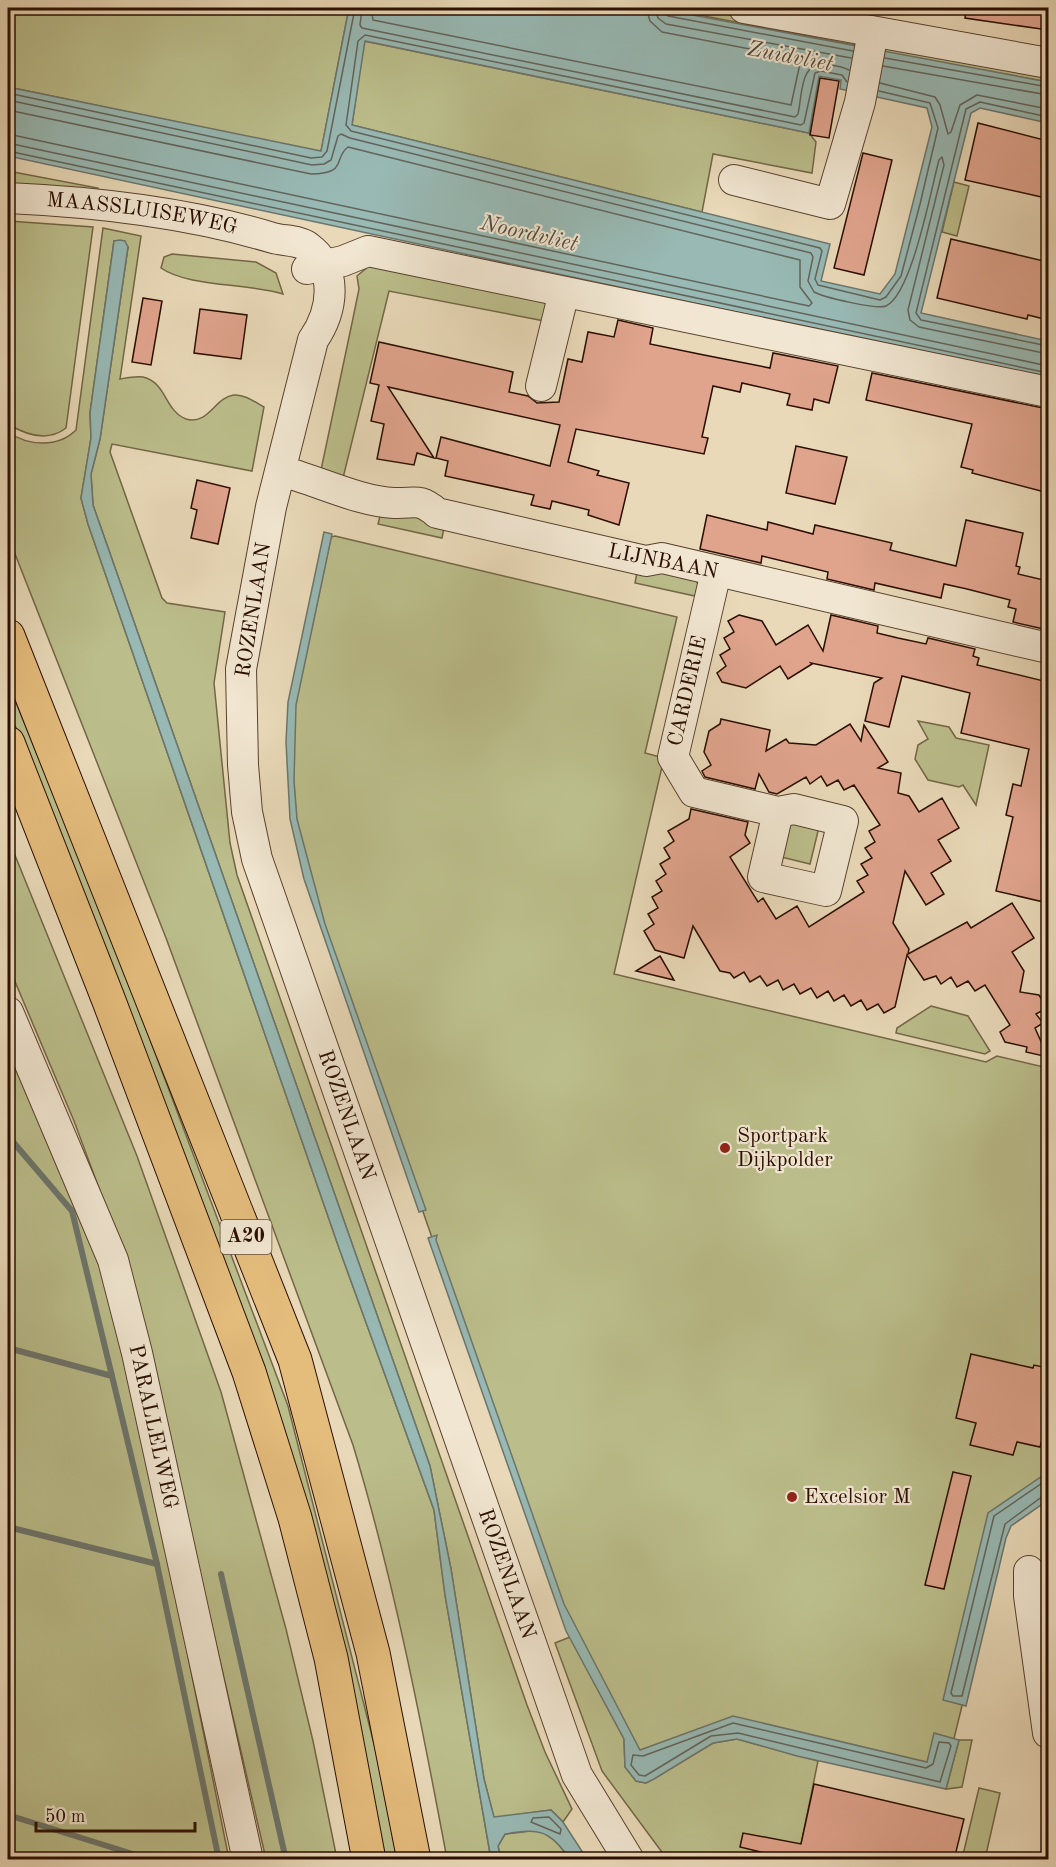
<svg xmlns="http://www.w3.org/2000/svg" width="1056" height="1867" font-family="'Old Standard TT',serif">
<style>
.green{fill:#bbbe8b;stroke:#736646;stroke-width:1.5}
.water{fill:#98b9b4;stroke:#6c756c;stroke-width:1.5;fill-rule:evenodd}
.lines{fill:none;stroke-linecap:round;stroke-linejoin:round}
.shore{stroke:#62645a;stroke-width:1.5}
.stream{stroke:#6c756c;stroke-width:6}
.building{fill:#e0a48d;stroke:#2b0e00;stroke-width:1.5}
.minor-casing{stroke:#5a412e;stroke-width:32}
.highway-casing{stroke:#2b0e00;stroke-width:35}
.minor{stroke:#f1e6d1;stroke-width:30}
.highway{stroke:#e4bc7c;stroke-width:33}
.poi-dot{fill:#8f2418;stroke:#f1e6d1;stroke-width:2}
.labels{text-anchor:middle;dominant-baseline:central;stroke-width:4.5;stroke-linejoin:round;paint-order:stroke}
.shield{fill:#f1e6d1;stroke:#664f3f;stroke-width:1.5}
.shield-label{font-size:20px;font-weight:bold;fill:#2b0e00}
.street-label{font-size:21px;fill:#2b0e00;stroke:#f1e6d1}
.poi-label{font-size:21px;fill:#2b0e00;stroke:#f1e6d1;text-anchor:start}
.water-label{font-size:22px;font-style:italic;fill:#514a3f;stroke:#f1e6d1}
</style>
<rect width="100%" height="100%" fill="#e9d9b8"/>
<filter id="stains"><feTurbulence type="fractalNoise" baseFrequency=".00333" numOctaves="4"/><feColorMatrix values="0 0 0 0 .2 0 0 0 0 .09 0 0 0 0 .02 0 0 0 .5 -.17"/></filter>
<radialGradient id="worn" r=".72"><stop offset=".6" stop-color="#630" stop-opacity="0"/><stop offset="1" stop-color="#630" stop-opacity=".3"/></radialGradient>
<g class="green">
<polygon points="8,8 349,8 321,152 8,87"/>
<polygon points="663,8 695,8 861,41 864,47"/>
<polygon points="364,41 809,133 816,142 812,173 713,154 702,212 352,125"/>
<polygon points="882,44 1048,71 1048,82 878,51"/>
<polygon points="8,171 98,188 98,193 8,187"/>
<polygon points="954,182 969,186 957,236 942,232"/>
<path d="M8,221L93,227L66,428C48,442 26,435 8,424Z"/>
<path d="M103,228L141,236L120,379C126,378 136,376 143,377C166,382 165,411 186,419C208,426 215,397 234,395C244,394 255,402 264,407L252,471L112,444L110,452L162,598L167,603L225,612L214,683L230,843L237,875L527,1705L545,1752L572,1809L563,1822L551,1810L494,1818L484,1779L451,1569L430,1466L93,505L91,474L100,439L128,247L114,241L90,413L91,438L81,498L88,524L339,1248L434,1510L445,1595L491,1859H447C421,1720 394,1581 353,1445L166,938L8,536V432C28,446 58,448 76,430Z"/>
<path d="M172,254L256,262L276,273L283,294C247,283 188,287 161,268L164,257Z"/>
<polygon points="369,266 555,298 550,322 389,291 343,478 321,470 352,323 359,289 357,276"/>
<polygon points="382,508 445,523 442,538 378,524"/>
<polygon points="335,536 677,617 645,753 664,758 614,974 986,1062 997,1056 1048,1068 1048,1491 1008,1519 944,1779 730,1725 638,1761 562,1610 318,911 298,839 290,731 331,537"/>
<polygon points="638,567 695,579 698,584 695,596 635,583"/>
<polygon points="8,683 111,936 288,1406 388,1799 397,1859 381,1859 373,1794 101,948 8,707"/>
<polygon points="918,721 949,727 956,738 989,745 976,805 963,785 959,787 928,780 915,759 918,745 928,739"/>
<polygon points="783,820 820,823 810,864 777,856"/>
<polygon points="8,838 137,1156 221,1392 286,1629 313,1741 337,1859 266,1859 129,1269 74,1121 8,965"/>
<polygon points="931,1006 968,1016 990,1051 985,1054 896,1033 897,1028"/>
<polygon points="8,1024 82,1210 105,1284 153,1483 229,1859 8,1859"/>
<polygon points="570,1637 624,1739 625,1767 636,1781 646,1783 713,1743 737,1739 818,1761 798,1859 754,1851 743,1859 667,1859 602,1771 555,1643"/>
<polygon points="959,1740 972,1740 962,1787 946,1789"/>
<polygon points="979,1788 1000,1793 985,1859 962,1859"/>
<polygon points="539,1830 555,1840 570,1859 501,1859 498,1846 505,1834"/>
</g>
<g class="water">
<path d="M349,8H655L1048,82V123L980,108L971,113L921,313L1048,341V379L8,156V87L321,151ZM365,41L809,133L819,76L841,80L840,89L927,108L932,127L895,274L880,294L821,281L830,244L352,125Z"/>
<path d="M120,240L125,241L128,247L100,439L91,474L93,505L430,1466L451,1569L484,1779L494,1817L551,1810L563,1822L587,1859H570C549,1830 540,1828 505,1834L498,1846L501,1859H491L445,1595L434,1510L339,1248L88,524L81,498L91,438L90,413L114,241Z"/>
<polygon points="324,532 332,534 296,705 294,781 297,819 325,924 426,1210 419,1212 304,879 290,819 286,742 288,702"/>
<polygon points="437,1235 436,1240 564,1604 640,1750 733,1716 927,1762 934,1733 959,1740 946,1789 797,1756 737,1739 713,1743 654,1779 646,1783 636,1781 625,1767 624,1739 566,1631 428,1238"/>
<polygon points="1048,1472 1048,1500 1011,1526 1006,1538 966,1706 943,1700 988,1513"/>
</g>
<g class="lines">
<g class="shore">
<path d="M362,8L360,25L362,28L795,117L798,114C803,91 799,59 831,65C838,66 843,67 849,70"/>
<polyline points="371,8 373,20 791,105 801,59 662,32 650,21 646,8"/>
<polyline points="655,8 658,18 666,24 851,58"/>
<polyline points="663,8 664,13 668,16 853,51"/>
<polyline points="885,58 1048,87"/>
<polyline points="883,66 1048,95"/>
<polyline points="847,82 842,75 821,71 815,73 804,123 801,125 365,35 358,41 346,125 351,131 820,248 822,251 815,279 818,285 880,300 886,297 901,276 920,204 938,128 930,103 879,91"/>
<polyline points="880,83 935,97 940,105 948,134 951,132 960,105 977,95 1048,109"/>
<polyline points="8,93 311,158 322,157 327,151 355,8"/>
<path d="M8,100L312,165L324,164L331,160L338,136L341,134L350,138L811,253L813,257L808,281L814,292C823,297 877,310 886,306C912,294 931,189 939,160L942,157L944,165L908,310L910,320L919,327L1048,354"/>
<path d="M8,110L311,174C348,174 333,158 348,147L800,260V287L812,303L809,306L8,134"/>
<polyline points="1048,117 980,102 966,109 916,313 921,320 1048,346"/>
<polyline points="8,143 1048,366"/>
<polyline points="8,151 1048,373"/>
<polyline points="1048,1479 994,1516 951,1693 953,1696 962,1696 1005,1524 1043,1496 1048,1495"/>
<polygon points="733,1723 926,1768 933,1764 939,1742 949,1743 951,1746 940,1782 738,1733 711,1736 645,1776 639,1775 631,1765 633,1755 643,1756"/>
<polygon points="549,1817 561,1829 560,1834 531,1822 533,1818"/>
</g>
<g class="stream">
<polyline points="8,1136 72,1211 112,1376"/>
<polyline points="8,1348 112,1376 157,1564 8,1527"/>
<polyline points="157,1564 219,1860"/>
<polyline points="221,1574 286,1860"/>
<polyline points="8,1815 152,1860"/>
</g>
</g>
<g class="building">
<polygon points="966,8 1048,8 1048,30 965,18"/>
<polygon points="820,78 839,81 829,138 810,135"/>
<polygon points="978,123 1048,141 1048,187 1046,198 965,180"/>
<polygon points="863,153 892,160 864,275 834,268"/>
<polygon points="951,239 1048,262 1048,320 1028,315 1027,319 937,298"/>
<polygon points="143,298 162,301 151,365 132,362"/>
<polygon points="200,309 247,315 241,359 194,353"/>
<polygon points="618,320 653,328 650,344 704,355 770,368 773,353 838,366 829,403 814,399 812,410 787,405 790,394 742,383 740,392 713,386 702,437 708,438 704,454 576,429 568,462 599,471 597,475 629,483 619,525 588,515 589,510 552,501 550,509 531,505 534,495 445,476 448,461 436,458 441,437 550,466 560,425 388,387 434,458 417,453 414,465 377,459 384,424 371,421 379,385 370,383 379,342 513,372 509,392 528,396 537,403 559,402 568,359 582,362 588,332 614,337"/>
<polygon points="872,373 1048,409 1048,475 1045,492 972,473 973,470 961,467 972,424 866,400"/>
<polygon points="796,446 847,457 835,504 786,493"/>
<polygon points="197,480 230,488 218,544 191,538 197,510 191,508"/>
<polygon points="707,515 767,530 768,522 813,534 815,525 892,543 890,550 956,566 966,520 1023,533 1016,566 1020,567 1018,574 1048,581 1048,630 1013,622 1016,609 1008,607 1010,600 967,589 944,584 941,598 875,583 874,590 827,579 828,572 762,556 761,563 700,549"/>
<polygon points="739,615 762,621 776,645 808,625 823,651 831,615 878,626 877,633 898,638 926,644 928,638 975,649 973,656 979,658 977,665 1048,682 1048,903 996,891 1013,817 1006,815 1013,784 1021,786 1029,749 961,733 970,693 902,676 889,727 865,721 874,683 882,678 811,663 812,664 788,679 780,666 746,688 722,682 717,673 726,666 720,655 730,649 724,638 734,632 728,621"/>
<polygon points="721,719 770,730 766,751 786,739 789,743 816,745 850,724 861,741 864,725 888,762 878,768 901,773 898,793 909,796 919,812 942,798 959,828 938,840 951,861 931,873 944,894 926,905 905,871 893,923 909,949 908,954 967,922 971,928 1012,903 1034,938 1012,952 1024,971 1020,992 1039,995 1047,1008 1036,1014 1043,1023 1035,1028 1048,1057 1026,1052 1027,1047 1005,1042 1000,1032 1010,1025 985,985 975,991 968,981 957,987 951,977 941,984 936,976 924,980 907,955 895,1007 884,1013 878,1004 867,1010 861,1000 851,1006 844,995 834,1001 828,991 817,998 811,988 800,994 794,984 783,990 778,980 767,986 760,976 750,982 744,972 734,978 730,973 720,971 693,926 684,958 655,950 644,931 654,924 648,914 658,908 652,897 662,891 656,881 666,874 660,864 670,858 664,848 674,841 668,831 689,819 691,809 748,822 745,835 750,843 730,857 758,902 763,898 776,919 797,906 809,927 864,892 857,881 868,875 861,864 872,858 865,848 875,842 869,831 880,825 854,785 844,790 838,780 827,786 821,776 810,784 806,777 777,794 769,792 759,774 755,789 705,777 702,771 711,765 704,752 709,731 720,724"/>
<polygon points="660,956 674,980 636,971"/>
<polygon points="971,1354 1033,1368 1034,1365 1048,1368 1048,1430 1045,1429 1040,1447 1017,1442 1013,1455 970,1445 976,1423 956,1418"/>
<polygon points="953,1472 971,1476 944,1589 925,1585"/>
<polygon points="814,1784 964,1819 954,1860 795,1860 740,1847 743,1833 801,1844"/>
</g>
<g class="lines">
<defs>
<g id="minor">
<polyline points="744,8 1048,63"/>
<polyline points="734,180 830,204 860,102 873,32"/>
<path id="s1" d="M8,198C97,202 187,212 273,238C283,241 299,240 308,247C339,270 333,311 313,340L271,507L241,669L243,765L247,812L257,859L577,1775L629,1860"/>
<polyline points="307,269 343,261 368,251 1048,392"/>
<polyline points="541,386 564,292"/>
<path d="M281,471C316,480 360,502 394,503C415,504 418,497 437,513L646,561L662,558L1048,648"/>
<polyline points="716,572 673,757 694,792 778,812 794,809 843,821 826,891 763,877 778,812"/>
<path id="s2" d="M8,1012L113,1260L137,1353L248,1860"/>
<polyline points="1029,1571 1029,1596 1048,1733"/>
</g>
<g id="highway">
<polyline points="8,636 295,1360 373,1653 414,1860"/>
<polyline points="8,743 109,1001 249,1372 295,1518 331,1658 369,1860"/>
</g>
</defs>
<use href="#minor" class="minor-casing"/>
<use href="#highway" class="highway-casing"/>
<use href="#minor" class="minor"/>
<use href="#highway" class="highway"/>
</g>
<g class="poi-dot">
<circle cx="725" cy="1148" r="6"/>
<circle cx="792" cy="1497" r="6"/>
</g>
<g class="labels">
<rect class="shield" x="220.5" y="1220" width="51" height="34" rx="4.5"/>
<g class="shield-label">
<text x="246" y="1237">A20</text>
</g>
<g class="street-label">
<text stroke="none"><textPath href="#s1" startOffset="135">MAASSLUISEWEG</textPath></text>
<text transform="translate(663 562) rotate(11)">LIJNBAAN</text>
<text transform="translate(254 610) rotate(-81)">ROZENLAAN</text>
<text transform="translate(688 691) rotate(-77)">CARDERIE</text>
<text stroke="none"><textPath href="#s1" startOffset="1208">ROZENLAAN</textPath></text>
<text stroke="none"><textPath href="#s2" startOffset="441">PARALLELWEG</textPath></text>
<text stroke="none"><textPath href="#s1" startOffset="1694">ROZENLAAN</textPath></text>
</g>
<g class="poi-label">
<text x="737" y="1136">Sportpark<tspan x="737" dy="24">Dijkpolder</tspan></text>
<text x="804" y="1497">Excelsior M</text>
</g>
<g class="water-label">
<text transform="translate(790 57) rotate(11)">Zuidvliet</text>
<text transform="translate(529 234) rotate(13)">Noordvliet</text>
</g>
</g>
<rect width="1056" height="1867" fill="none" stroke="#e9d9b8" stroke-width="30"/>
<rect x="9" y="9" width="1038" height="1849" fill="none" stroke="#2b0e00" stroke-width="3"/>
<rect x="15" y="15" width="1026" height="1837" fill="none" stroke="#2b0e00" stroke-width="1.5"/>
<path d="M36 1822v9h159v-9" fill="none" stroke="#2b0e00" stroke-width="3"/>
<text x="45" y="1822" font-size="18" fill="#2b0e00" stroke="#f1e6d1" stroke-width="4.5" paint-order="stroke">50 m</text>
<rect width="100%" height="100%" filter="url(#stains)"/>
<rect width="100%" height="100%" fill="url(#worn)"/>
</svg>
